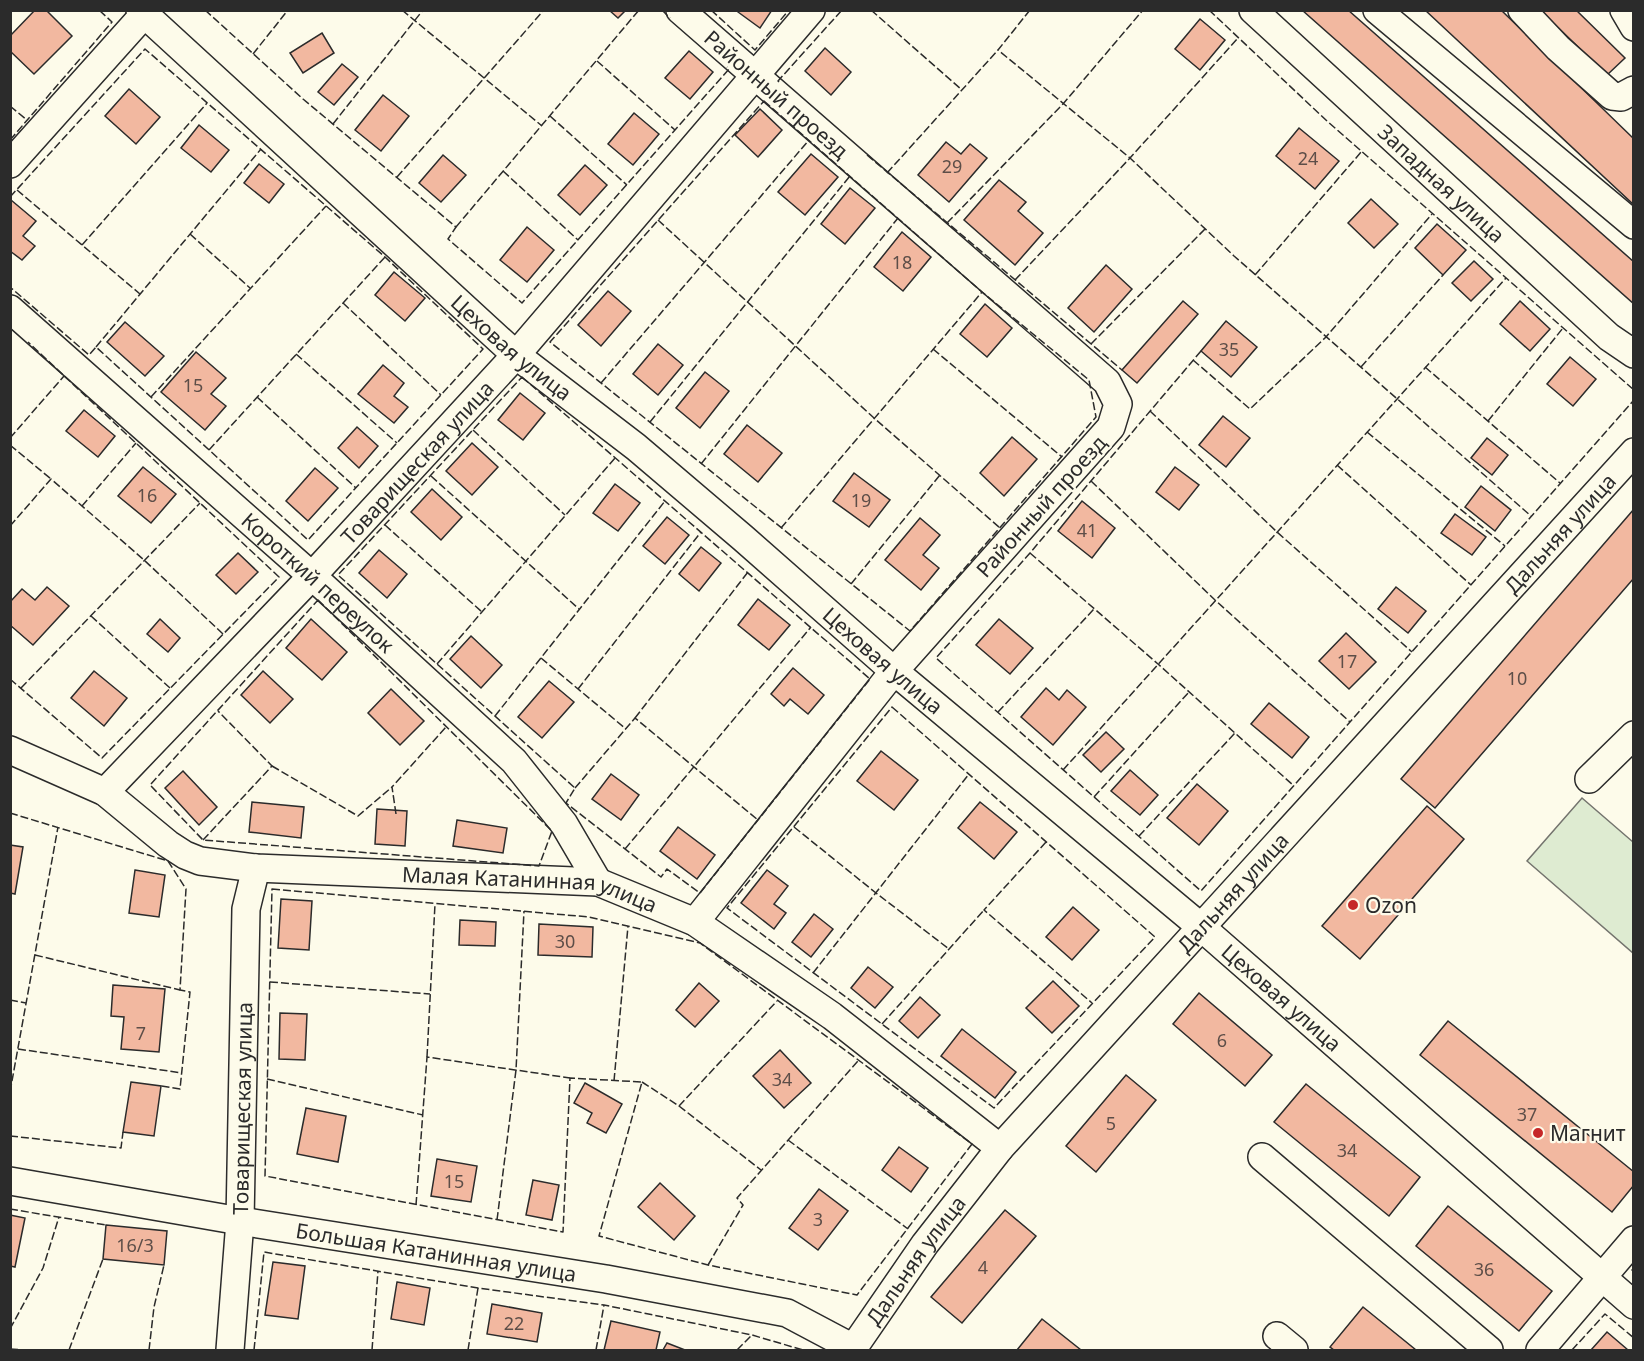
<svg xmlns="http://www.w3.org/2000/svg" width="1644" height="1361" font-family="'Noto Sans',sans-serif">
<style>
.green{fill:#deebd1;stroke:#74746e;stroke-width:1.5}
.building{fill:#f2b8a0;stroke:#2b2b2b;stroke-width:1.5}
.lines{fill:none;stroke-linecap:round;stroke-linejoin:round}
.minor-casing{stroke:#2b2b2b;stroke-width:30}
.minor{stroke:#fdfbea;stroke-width:27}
.fence{stroke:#2b2b2b;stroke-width:1.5;stroke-dasharray:8 3;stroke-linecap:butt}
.poi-dot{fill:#c62828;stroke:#fdfbea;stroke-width:2}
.labels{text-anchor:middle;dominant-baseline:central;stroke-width:4.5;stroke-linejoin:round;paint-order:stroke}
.number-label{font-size:18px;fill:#5d4e48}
.street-label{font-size:21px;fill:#2b2b2b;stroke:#fdfbea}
.poi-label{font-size:21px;fill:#2b2b2b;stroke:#fdfbea;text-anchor:start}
</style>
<rect width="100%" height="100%" fill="#fdfbea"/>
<polygon class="green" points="1582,798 1633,842 1633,953 1527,861"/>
<g class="building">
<polygon points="35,10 46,10 72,36 34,74 10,51 10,36"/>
<polygon points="609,10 626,10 618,18"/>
<polygon points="740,10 772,10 760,28 738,12"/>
<polygon points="1302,10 1348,10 1634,262 1634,304"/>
<polygon points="1425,10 1501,10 1634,139 1634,205"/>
<polygon points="1540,10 1576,10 1625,58 1607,75"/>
<polygon points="1200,19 1225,40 1200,70 1175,49"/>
<polygon points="322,33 334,53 303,73 290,53"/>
<polygon points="825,48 851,72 831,95 805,71"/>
<polygon points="689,51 713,72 690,99 665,78"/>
<polygon points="342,64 358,77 334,105 318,92"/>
<polygon points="129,89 160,117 136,144 105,116"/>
<polygon points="383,95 409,116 381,151 355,130"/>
<polygon points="760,109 782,130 758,157 735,135"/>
<polygon points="634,113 659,134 633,165 608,144"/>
<polygon points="199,125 229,150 211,172 181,148"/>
<polygon points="1299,128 1339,161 1315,189 1276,156"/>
<polygon points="946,142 961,154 970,144 987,158 949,202 918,175"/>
<polygon points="811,154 838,177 805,215 778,192"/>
<polygon points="443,155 466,175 441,202 419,183"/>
<polygon points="259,164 284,184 269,203 244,183"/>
<polygon points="585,165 607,185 580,215 558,195"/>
<polygon points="999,180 1026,202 1018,211 1043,233 1015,265 964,220"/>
<polygon points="850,188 875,208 845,244 821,224"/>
<polygon points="1371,199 1398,224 1374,248 1348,223"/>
<polygon points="11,200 36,221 23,236 35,246 22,260 10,251"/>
<polygon points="1437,224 1466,250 1443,275 1415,248"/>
<polygon points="527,227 554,250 527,282 500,260"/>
<polygon points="902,232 931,257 903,291 874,267"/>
<polygon points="1474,261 1493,279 1471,301 1452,283"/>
<polygon points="1106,265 1132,289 1094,332 1068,308"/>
<polygon points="394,272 425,298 405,321 375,295"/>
<polygon points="608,291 631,311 601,346 578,325"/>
<polygon points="1183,301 1198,314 1137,383 1122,370"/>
<polygon points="1520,301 1550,329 1530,351 1500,324"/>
<polygon points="985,304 1012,328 987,357 960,334"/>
<polygon points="1226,321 1257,347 1231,377 1201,351"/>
<polygon points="125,322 164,356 145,376 107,342"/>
<polygon points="658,344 683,365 658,395 633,374"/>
<polygon points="196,352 226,378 211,394 226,406 205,430 161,392"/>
<polygon points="1570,357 1596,379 1573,406 1547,384"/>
<polygon points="383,365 404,383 394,396 408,407 394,423 358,394"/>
<polygon points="705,372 729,391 700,428 676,408"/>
<polygon points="520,393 545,413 523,440 498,420"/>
<polygon points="84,410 115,436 98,457 66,431"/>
<polygon points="1223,416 1250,438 1226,467 1199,445"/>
<polygon points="747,425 782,453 758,482 724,454"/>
<polygon points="357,427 378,446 359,468 338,448"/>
<polygon points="1012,437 1037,459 1004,496 980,473"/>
<polygon points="1487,438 1508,455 1492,475 1471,458"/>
<polygon points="472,443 498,467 472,495 446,471"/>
<polygon points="143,467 176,494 151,523 118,496"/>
<polygon points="1175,467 1199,485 1179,510 1156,492"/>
<polygon points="315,468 338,488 308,521 286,501"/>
<polygon points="854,473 890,500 869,527 833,501"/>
<polygon points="615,484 640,503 618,531 593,513"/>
<polygon points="1481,486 1511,510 1495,531 1465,507"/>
<polygon points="432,489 462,517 441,540 411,512"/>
<polygon points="1082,501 1115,528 1092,558 1058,531"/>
<polygon points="1634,509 1634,578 1435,808 1401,779"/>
<polygon points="1455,514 1486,537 1472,555 1441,533"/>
<polygon points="667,517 689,535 665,564 643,546"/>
<polygon points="920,518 940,535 923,555 939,568 921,590 885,560"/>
<polygon points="701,547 721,563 699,591 679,574"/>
<polygon points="379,550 407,574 387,598 359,573"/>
<polygon points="238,553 258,572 236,594 216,575"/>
<polygon points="47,587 69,606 33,645 10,625 10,602 22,589 35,600"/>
<polygon points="1396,587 1426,611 1408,633 1378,609"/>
<polygon points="758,599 790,625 769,650 738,625"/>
<polygon points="160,619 180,638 168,652 147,634"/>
<polygon points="311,619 347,652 322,680 286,648"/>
<polygon points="999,619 1033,648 1010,674 976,645"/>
<polygon points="1346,633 1376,662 1349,689 1319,661"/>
<polygon points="471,636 502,665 481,688 450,659"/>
<polygon points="793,668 824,695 808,714 790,699 784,706 771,694"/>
<polygon points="94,671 127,698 104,726 71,698"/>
<polygon points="263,671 293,699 270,723 241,695"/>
<polygon points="549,681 574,702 542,738 518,717"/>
<polygon points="1046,688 1059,700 1067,690 1086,707 1053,745 1021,717"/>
<polygon points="391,689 424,721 400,745 368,713"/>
<polygon points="1269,703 1309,737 1292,758 1251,724"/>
<polygon points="1106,732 1124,749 1101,772 1083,755"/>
<polygon points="881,751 918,780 894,810 857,781"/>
<polygon points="1130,770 1158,795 1140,815 1111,791"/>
<polygon points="183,771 217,807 199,825 165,788"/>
<polygon points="611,774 639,795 621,820 592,799"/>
<polygon points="1197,784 1228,811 1199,845 1167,818"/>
<polygon points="252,802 304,807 301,838 249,832"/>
<polygon points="980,802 1017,832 994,859 958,828"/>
<polygon points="1427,806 1464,839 1360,959 1322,926"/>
<polygon points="377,809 407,811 405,846 375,844"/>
<polygon points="457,820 507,828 503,853 453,846"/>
<polygon points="678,827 715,855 697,879 660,851"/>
<polygon points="10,845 23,847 15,894 10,893"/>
<polygon points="135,870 165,875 159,917 129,913"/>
<polygon points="767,870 788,886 774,904 786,913 774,929 741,903"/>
<polygon points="281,899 312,901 309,950 278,948"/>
<polygon points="1073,907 1099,930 1072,960 1046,937"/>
<polygon points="814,914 833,929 811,957 792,942"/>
<polygon points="460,920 496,922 495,946 459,945"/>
<polygon points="539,924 593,927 592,957 538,955"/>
<polygon points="868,967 893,987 875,1008 851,988"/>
<polygon points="1053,981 1079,1006 1052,1033 1026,1008"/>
<polygon points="699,983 719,1001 695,1027 676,1010"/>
<polygon points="113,985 165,989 159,1052 121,1049 124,1017 111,1016"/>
<polygon points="1199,993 1272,1055 1245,1086 1173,1024"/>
<polygon points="920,997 940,1015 918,1038 899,1021"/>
<polygon points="280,1013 307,1014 305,1060 279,1059"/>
<polygon points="1448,1021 1634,1172 1634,1185 1612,1212 1420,1055"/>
<polygon points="962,1029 1016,1072 995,1098 941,1056"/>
<polygon points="780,1050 811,1083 784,1108 753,1076"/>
<polygon points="1126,1075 1156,1100 1096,1172 1066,1146"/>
<polygon points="131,1082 161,1086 154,1136 123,1132"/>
<polygon points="585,1083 622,1104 606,1133 587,1123 592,1113 574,1103"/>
<polygon points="1306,1084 1420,1177 1389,1216 1274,1122"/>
<polygon points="306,1108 346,1116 338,1162 297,1154"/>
<polygon points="899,1147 928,1168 911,1192 882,1170"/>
<polygon points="437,1159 477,1166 471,1202 431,1196"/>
<polygon points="533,1180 559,1185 552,1220 526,1215"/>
<polygon points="660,1183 695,1216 674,1240 638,1207"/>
<polygon points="819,1189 848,1211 818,1250 789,1228"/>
<polygon points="1448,1206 1552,1291 1519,1331 1416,1246"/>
<polygon points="1005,1210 1036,1236 962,1323 931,1297"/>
<polygon points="10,1215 25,1218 15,1267 10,1266"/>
<polygon points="106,1225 167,1231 164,1265 103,1259"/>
<polygon points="273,1262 305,1266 298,1319 265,1315"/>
<polygon points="397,1282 430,1288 424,1325 391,1319"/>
<polygon points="492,1304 542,1313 537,1342 487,1334"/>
<polygon points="1363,1307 1416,1350 1334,1350 1330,1347"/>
<polygon points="1042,1319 1081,1350 1017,1350"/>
<polygon points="611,1321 660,1332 656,1350 604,1350"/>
<polygon points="1607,1332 1628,1350 1591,1350"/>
<polygon points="667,1343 685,1350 663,1350"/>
</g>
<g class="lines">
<defs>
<g id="minor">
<path id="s1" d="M140,10L516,355L636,447L743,538L894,671L1201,927L1634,1305"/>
<path id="s2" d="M680,10L1107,382L1118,404L1111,427L894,671L695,922"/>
<path id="s3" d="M1253,10L1609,337L1634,354"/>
<polyline points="1377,10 1634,225"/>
<polyline points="1522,10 1558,48 1612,96 1621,97 1634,90"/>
<polyline points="1624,10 1634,27"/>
<polyline points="10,164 148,10"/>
<path id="s4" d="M10,309L312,576L514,761L564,824L598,882"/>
<path id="s5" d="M10,750L105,792L168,844L185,855L200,861L256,868L598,882L695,922L832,1016L1000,1148"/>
<polyline points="1589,779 1634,735"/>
<path id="s6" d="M105,792L312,576L516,355L811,10"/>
<polyline points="1262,1157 1489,1350"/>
<path id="s7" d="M10,1181L240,1221L606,1279L787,1313L853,1348"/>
<polyline points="1277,1336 1294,1350"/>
<path id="s8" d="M230,1350L240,1221L246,909L256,868"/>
<path id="s9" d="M852,1350L925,1244L1000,1148L1634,452"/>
<polyline points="1540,1350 1634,1240"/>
</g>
</defs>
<use href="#minor" class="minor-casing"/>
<use href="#minor" class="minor"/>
<g class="fence">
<polyline points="205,10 303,99 456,227 448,239 522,303 729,69 727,67"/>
<polyline points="402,10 542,126"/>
<polyline points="662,10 670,18"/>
<polyline points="711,10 755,50 789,10"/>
<polyline points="871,10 962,90"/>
<polyline points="1030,10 998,50 1130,158 1234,256 1531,516"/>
<polyline points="1209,10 1327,121 1634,390"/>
<polyline points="253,54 288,10"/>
<polyline points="597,61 675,130"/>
<polyline points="779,82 778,81 842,10"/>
<polygon points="764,101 982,292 1089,380 1096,417 910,631 550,342"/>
<polyline points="10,106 27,120"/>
<polyline points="550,116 627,185"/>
<polyline points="333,124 423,10"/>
<polyline points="10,140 112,22 99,10"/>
<polyline points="867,155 1122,370"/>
<polyline points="503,171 578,240"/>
<polyline points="887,173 998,50"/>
<polyline points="397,177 544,10"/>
<polyline points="17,190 140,294"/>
<polyline points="10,197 145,49 385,257 483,349 308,540 96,347 89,355 10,287"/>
<polyline points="658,220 874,418 1000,528"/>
<polyline points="947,223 1063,104 1143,10"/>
<polyline points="456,227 639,10"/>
<polyline points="190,234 250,288"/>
<polyline points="82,245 207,103"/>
<polyline points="1255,275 1362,151"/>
<polyline points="1015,280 1130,158 1238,38"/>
<polyline points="343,303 441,395"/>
<polyline points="1091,344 1205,229"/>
<polyline points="96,347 261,149"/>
<polyline points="933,349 1062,457"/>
<polyline points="1201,351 1030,553 936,658 1201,891 1634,400"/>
<polyline points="296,354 397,443"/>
<polyline points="1193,360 1250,409 1326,337 1432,214"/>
<polyline points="1361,367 1443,275"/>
<polyline points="1425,367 1560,483"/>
<polygon points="522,377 870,679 700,893 667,869 661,877 566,803 575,788 338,575"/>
<polyline points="601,383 809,140"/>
<polyline points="151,397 326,206"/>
<polyline points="257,397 356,488"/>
<polyline points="1150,411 1277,532 1412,652"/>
<polyline points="1488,421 1563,328"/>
<polyline points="650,422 850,176"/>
<polyline points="473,430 565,515"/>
<polyline points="1367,432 1505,546"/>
<polyline points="10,438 64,376"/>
<polyline points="10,445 51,479"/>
<polyline points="209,450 385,257"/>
<polyline points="701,464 898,218"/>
<polyline points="1337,465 1471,585"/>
<polyline points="431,476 579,609"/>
<polyline points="1091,481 1215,600 1350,722"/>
<polyline points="82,506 136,443"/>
<polyline points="385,525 482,612"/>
<polyline points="10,526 51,479 144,560 223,634"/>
<polyline points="781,528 982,292"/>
<polyline points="1030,553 1158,664 1294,786"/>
<polyline points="851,584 940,475"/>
<polygon points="318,600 552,831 539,866 203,840 150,785"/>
<polyline points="91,616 170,688"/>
<polyline points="541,658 626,729"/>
<polyline points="437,664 615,458"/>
<polyline points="10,679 102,758 279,577 28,342"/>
<polyline points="21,688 200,503"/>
<polyline points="578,689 701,532"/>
<polygon points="892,707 1155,937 994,1108 727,908"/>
<polyline points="998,712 1094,609"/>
<polyline points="495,716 665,501"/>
<polyline points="635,718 748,572"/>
<polyline points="272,766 358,816 392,787"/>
<polyline points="1063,770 1506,278"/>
<polyline points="575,788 635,718 758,820"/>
<polyline points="1094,797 1189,692"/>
<polyline points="10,813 168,861 186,889 180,990 190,992 180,1089 161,1086"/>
<polyline points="396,814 392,787 446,727"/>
<polyline points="794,827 876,893 949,949"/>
<polyline points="1139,836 1235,733"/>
<polyline points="203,840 272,766 218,711"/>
<polyline points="1046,842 984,910 1092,1003"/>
<polyline points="625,849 811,627"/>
<polygon points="272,889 589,917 700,943 972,1144 857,1295 708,1265 599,1236 642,1082 570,1078 563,1232 265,1176"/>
<polyline points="35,955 180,990"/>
<polyline points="813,973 969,774"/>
<polyline points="270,982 430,994"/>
<polyline points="10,1000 26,1003"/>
<polyline points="882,1024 984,910"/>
<polyline points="18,1049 182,1073"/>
<polyline points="427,1057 435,904"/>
<polyline points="267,1079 423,1115"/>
<polyline points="614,1081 628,926"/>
<polyline points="642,1082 679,1106 777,1001"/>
<polyline points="10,1092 58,827"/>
<polyline points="679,1106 761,1170"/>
<polyline points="10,1136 121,1148 123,1132"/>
<polyline points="788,1140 908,1229"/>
<polyline points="416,1205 427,1057 570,1078"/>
<polyline points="10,1209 106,1225"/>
<polyline points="497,1220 516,1070 524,911"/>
<polyline points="708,1265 743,1205 737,1198 858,1061"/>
<polyline points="1634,1268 1632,1270 1634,1272"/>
<polyline points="10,1329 43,1268 59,1217"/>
<polyline points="10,1349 23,1350"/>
<polyline points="69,1350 103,1259"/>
<polyline points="149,1350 154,1307 164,1265"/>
<polyline points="254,1350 264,1252 478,1288 604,1305 752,1335 803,1350"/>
<polyline points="372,1350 378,1271"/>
<polyline points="468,1350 478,1288"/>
<polyline points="596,1350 604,1305"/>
<polyline points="737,1350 752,1335"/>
<polyline points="1572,1350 1605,1314 1634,1338"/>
</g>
</g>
<g class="poi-dot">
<circle cx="1353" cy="905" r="6"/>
<circle cx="1538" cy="1133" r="6"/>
</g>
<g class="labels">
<g class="number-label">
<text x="1308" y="158">24</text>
<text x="952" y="166">29</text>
<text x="902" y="262">18</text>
<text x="1229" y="349">35</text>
<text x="193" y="385">15</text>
<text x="147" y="495">16</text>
<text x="861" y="500">19</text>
<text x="1087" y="530">41</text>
<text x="1347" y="661">17</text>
<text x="1517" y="678">10</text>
<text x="565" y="941">30</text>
<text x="141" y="1033">7</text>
<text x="1222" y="1040">6</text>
<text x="782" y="1079">34</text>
<text x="1527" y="1114">37</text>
<text x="1111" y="1123">5</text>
<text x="1347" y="1150">34</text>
<text x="454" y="1181">15</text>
<text x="818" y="1219">3</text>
<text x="135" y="1245">16/3</text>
<text x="983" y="1267">4</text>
<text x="1484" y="1269">36</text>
<text x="514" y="1323">22</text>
</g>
<g class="street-label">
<text stroke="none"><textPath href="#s2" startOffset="128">Районный проезд</textPath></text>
<text stroke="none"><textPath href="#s3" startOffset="256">Западная улица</textPath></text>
<text stroke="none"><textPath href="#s1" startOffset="502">Цеховая улица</textPath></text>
<text stroke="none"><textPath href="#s6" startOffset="454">Товарищеская улица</textPath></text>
<text transform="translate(1041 506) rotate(-48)">Районный проезд</text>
<text stroke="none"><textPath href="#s9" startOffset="1082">Дальняя улица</textPath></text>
<text stroke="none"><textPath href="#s4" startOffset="412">Короткий переулок</textPath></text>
<text stroke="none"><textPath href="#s1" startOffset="988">Цеховая улица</textPath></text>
<text stroke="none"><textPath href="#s5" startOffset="554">Малая Катанинная улица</textPath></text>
<text stroke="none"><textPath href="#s9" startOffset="596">Дальняя улица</textPath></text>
<text stroke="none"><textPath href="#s1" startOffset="1510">Цеховая улица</textPath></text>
<text stroke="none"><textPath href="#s8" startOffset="242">Товарищеская улица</textPath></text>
<text stroke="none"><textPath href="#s7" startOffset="432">Большая Катанинная улица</textPath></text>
<text stroke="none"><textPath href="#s9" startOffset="110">Дальняя улица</textPath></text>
</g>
<g class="poi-label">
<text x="1365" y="905">Ozon</text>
<text x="1550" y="1133">Магнит</text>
</g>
</g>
<rect width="1644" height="1361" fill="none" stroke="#2b2b2b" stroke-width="24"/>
</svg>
